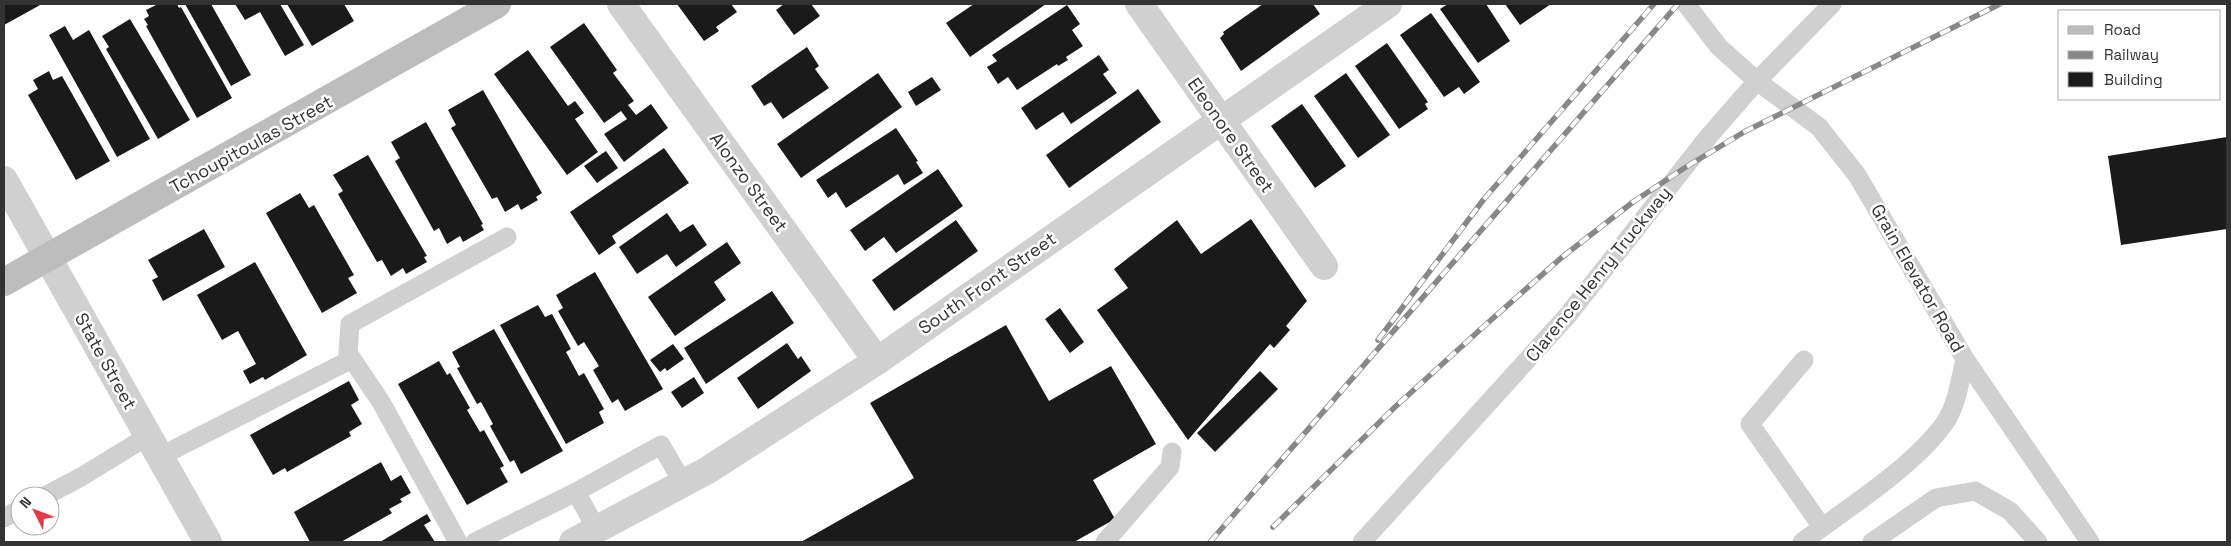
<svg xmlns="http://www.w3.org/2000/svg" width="2231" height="546" font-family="'Space Grotesk',sans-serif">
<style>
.building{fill:#1a1a1a}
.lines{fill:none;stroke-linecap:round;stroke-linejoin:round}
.lane{stroke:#d0d0d0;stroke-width:19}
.street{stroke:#d0d0d0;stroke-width:28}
.secondary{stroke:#bdbdbd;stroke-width:28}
.rail-casing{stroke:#888;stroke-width:5.5}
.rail{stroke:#fff;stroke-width:4;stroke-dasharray:11;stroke-linecap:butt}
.labels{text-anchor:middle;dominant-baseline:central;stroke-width:5;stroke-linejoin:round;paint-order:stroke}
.street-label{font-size:18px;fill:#333;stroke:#fff}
</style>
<rect width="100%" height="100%" fill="#fff"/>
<g class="building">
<polygon points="4,4 42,4 4,25"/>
<polygon points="158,4 177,4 179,8 181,7 232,98 197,118 146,26 148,25 144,19 149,16 146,10"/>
<polygon points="185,4 211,4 251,75 231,86"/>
<polygon points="235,4 280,4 304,45 285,56 260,12 245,20"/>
<polygon points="287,4 344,4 354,21 312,46"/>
<polygon points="677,4 731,4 737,12 716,27 719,31 704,41"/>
<polygon points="784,4 811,4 820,16 794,35 776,10"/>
<polygon points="974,4 1046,4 970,57 946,23"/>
<polygon points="1263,4 1313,4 1320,14 1241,71 1220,38 1224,34 1223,32"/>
<polygon points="1448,4 1486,4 1510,41 1478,63 1440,9"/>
<polygon points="1505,4 1551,4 1520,25"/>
<polygon points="1067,5 1080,24 1072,30 1083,46 1066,57 1068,60 1058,66 1057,64 1017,90 1008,77 998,84 987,67 997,61 992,55"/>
<polygon points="1431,13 1480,82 1464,94 1459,87 1444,97 1400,35"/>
<polygon points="130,19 190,120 158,139 106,49 109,47 102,36"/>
<polygon points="584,23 617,70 613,73 634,101 628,105 636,115 651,104 668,128 624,162 604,134 627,119 621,111 604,123 550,47"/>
<polygon points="65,26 73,40 89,30 150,139 117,157 49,35"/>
<polygon points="1387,43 1428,102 1425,104 1428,109 1399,129 1355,66"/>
<polygon points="807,47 819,66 815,69 829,88 783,119 771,102 764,106 751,86"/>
<polygon points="528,50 568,106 575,101 584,113 575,119 598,152 567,175 494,74"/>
<polygon points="1099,55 1109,70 1103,74 1117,93 1071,124 1063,112 1036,130 1021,108"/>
<polygon points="49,71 53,80 62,76 110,161 76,180 28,95 38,89 33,80"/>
<polygon points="878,73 902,107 801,178 777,144"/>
<polygon points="1346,73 1390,135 1358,158 1314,96"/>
<polygon points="932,77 941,90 916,106 908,92"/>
<polygon points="1138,89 1161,122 1069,188 1046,155"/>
<polygon points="483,90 542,193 536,197 538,200 521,210 518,204 505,212 497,197 492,199 451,128 456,125 448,110"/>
<polygon points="1302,104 1346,166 1315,188 1271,126"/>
<polygon points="426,122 483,224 481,225 484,230 463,242 460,236 447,244 439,228 434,231 395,161 400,158 391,142"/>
<polygon points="896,128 918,161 916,162 923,173 904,185 898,174 846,208 836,192 828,198 816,180"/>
<polygon points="2227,137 2227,229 2121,245 2108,156"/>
<polygon points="664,148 689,183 612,236 616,243 599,255 570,212"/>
<polygon points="606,151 618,168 597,183 584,166"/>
<polygon points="368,155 427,256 424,257 427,262 406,274 403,268 391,276 382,260 377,262 338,194 343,191 333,175"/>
<polygon points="938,169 963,206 896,253 884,237 865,251 850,230"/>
<polygon points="300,193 309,208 314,205 354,275 348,278 357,293 322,313 266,213"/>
<polygon points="667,213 680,232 693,224 707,245 676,267 667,254 637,274 619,247"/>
<polygon points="1251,219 1307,301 1286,326 1290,330 1274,348 1270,344 1188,440 1097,310 1128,288 1114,269 1177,220 1201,254"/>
<polygon points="956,220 978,251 894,311 872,280"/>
<polygon points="204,229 225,267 163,301 152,280 158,277 148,260"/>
<polygon points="727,242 741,263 714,282 726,300 675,336 648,297"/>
<polygon points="255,262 307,355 265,380 263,377 250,384 243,371 256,364 238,331 222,340 197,295"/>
<polygon points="595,272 663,389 625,411 618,399 612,403 593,370 599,366 584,342 578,346 558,311 563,308 556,295"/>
<polygon points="772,291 794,323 706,384 684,348"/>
<polygon points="538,305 545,317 552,314 571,349 566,352 579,376 584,373 604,409 599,412 604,423 566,444 500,325"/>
<polygon points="1060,308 1084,342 1070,353 1045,319"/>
<polygon points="1006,325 1049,401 1111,366 1156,444 1093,480 1115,519 1074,542 801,542 914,478 870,403"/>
<polygon points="494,329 563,451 521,474 514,460 510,462 490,426 493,424 481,402 477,404 457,368 460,367 452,352"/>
<polygon points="787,343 798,359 801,356 811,371 758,409 737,378"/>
<polygon points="673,344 684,359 667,371 665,368 660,372 650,360"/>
<polygon points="439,361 447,375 450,373 470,408 467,410 480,432 484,430 504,466 500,468 508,482 467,505 398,384"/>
<polygon points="1260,371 1278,389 1215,452 1197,433"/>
<polygon points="694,377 704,393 682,408 671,392"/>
<polygon points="349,381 359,400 351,405 362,424 349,432 351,436 287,472 285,468 273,475 250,435"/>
<polygon points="381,462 391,481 401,475 411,493 400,499 402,502 389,509 392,513 341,542 310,542 294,512"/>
<polygon points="427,514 431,521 424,525 435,542 380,542"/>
</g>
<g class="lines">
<g class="lane">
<polyline points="1686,4 1719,47 1757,81 1819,127 1857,175 1965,359 2090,542"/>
<polyline points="1804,360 1750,424 1822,527"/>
<polyline points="159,457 352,359"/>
<polyline points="576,492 597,530"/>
<polyline points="45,496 81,477 148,436"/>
<polyline points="4,518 20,509"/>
<polyline points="458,542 381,402 348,353 350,324 507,237"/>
<polyline points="475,542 576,492 661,445 683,483"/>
<polyline points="1105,542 1170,467 1172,452"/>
<polyline points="1362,542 1568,315 1709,136 1757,81 1832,4"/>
<path d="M1802,542C1846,509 1912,468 1944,424C1957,406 1960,380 1965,359"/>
<polyline points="1872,542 1936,498 1975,491 2010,511 2038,542"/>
</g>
<g class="street">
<polyline points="621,4 877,361"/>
<polyline points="1139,4 1324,266"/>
<polyline points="4,180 208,542"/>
<polyline points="573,542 708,470 877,361 1388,4"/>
</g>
<polyline class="secondary" points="4,282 497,4"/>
<defs>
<g id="rail">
<polyline points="1378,340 1484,199 1654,4"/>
<polyline points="1273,527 1395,407 1482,328 1561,258 1633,202 1686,167 1744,132 2000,4"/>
<polyline points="1210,542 1678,4"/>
</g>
</defs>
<use href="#rail" class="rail-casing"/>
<use href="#rail" class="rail"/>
</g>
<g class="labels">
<g class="street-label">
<text transform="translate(1231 135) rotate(55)">Eleonore Street</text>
<text transform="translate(251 144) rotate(-29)">Tchoupitoulas Street</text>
<text transform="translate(749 182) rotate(54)">Alonzo Street</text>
<text transform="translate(1598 274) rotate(-51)">Clarence Henry Truckway</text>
<text transform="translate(1918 278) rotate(60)">Grain Elevator Road</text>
<text transform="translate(987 283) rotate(-35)">South Front Street</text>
<text transform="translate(106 361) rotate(61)">State Street</text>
</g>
</g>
<rect width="2231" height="546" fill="none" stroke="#333333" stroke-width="10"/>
<rect x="2058" y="10" width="162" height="90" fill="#ffffff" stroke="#adadad"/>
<rect x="2068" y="26" width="25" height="8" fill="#bdbdbd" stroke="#adadad"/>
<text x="2104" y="35" font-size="15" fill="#333333">Road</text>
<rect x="2068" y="51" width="25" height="8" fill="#888888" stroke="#adadad"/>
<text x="2104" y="60" font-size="15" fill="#333333">Railway</text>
<rect x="2068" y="72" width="25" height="15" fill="#1a1a1a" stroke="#adadad"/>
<text x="2104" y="85" font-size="15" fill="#333333">Building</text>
<g transform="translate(35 511) rotate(312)"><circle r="24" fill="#ffffff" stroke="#adadad"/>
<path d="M0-4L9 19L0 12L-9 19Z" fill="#e63946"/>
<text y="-8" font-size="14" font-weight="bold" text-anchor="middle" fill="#333333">N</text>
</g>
</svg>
